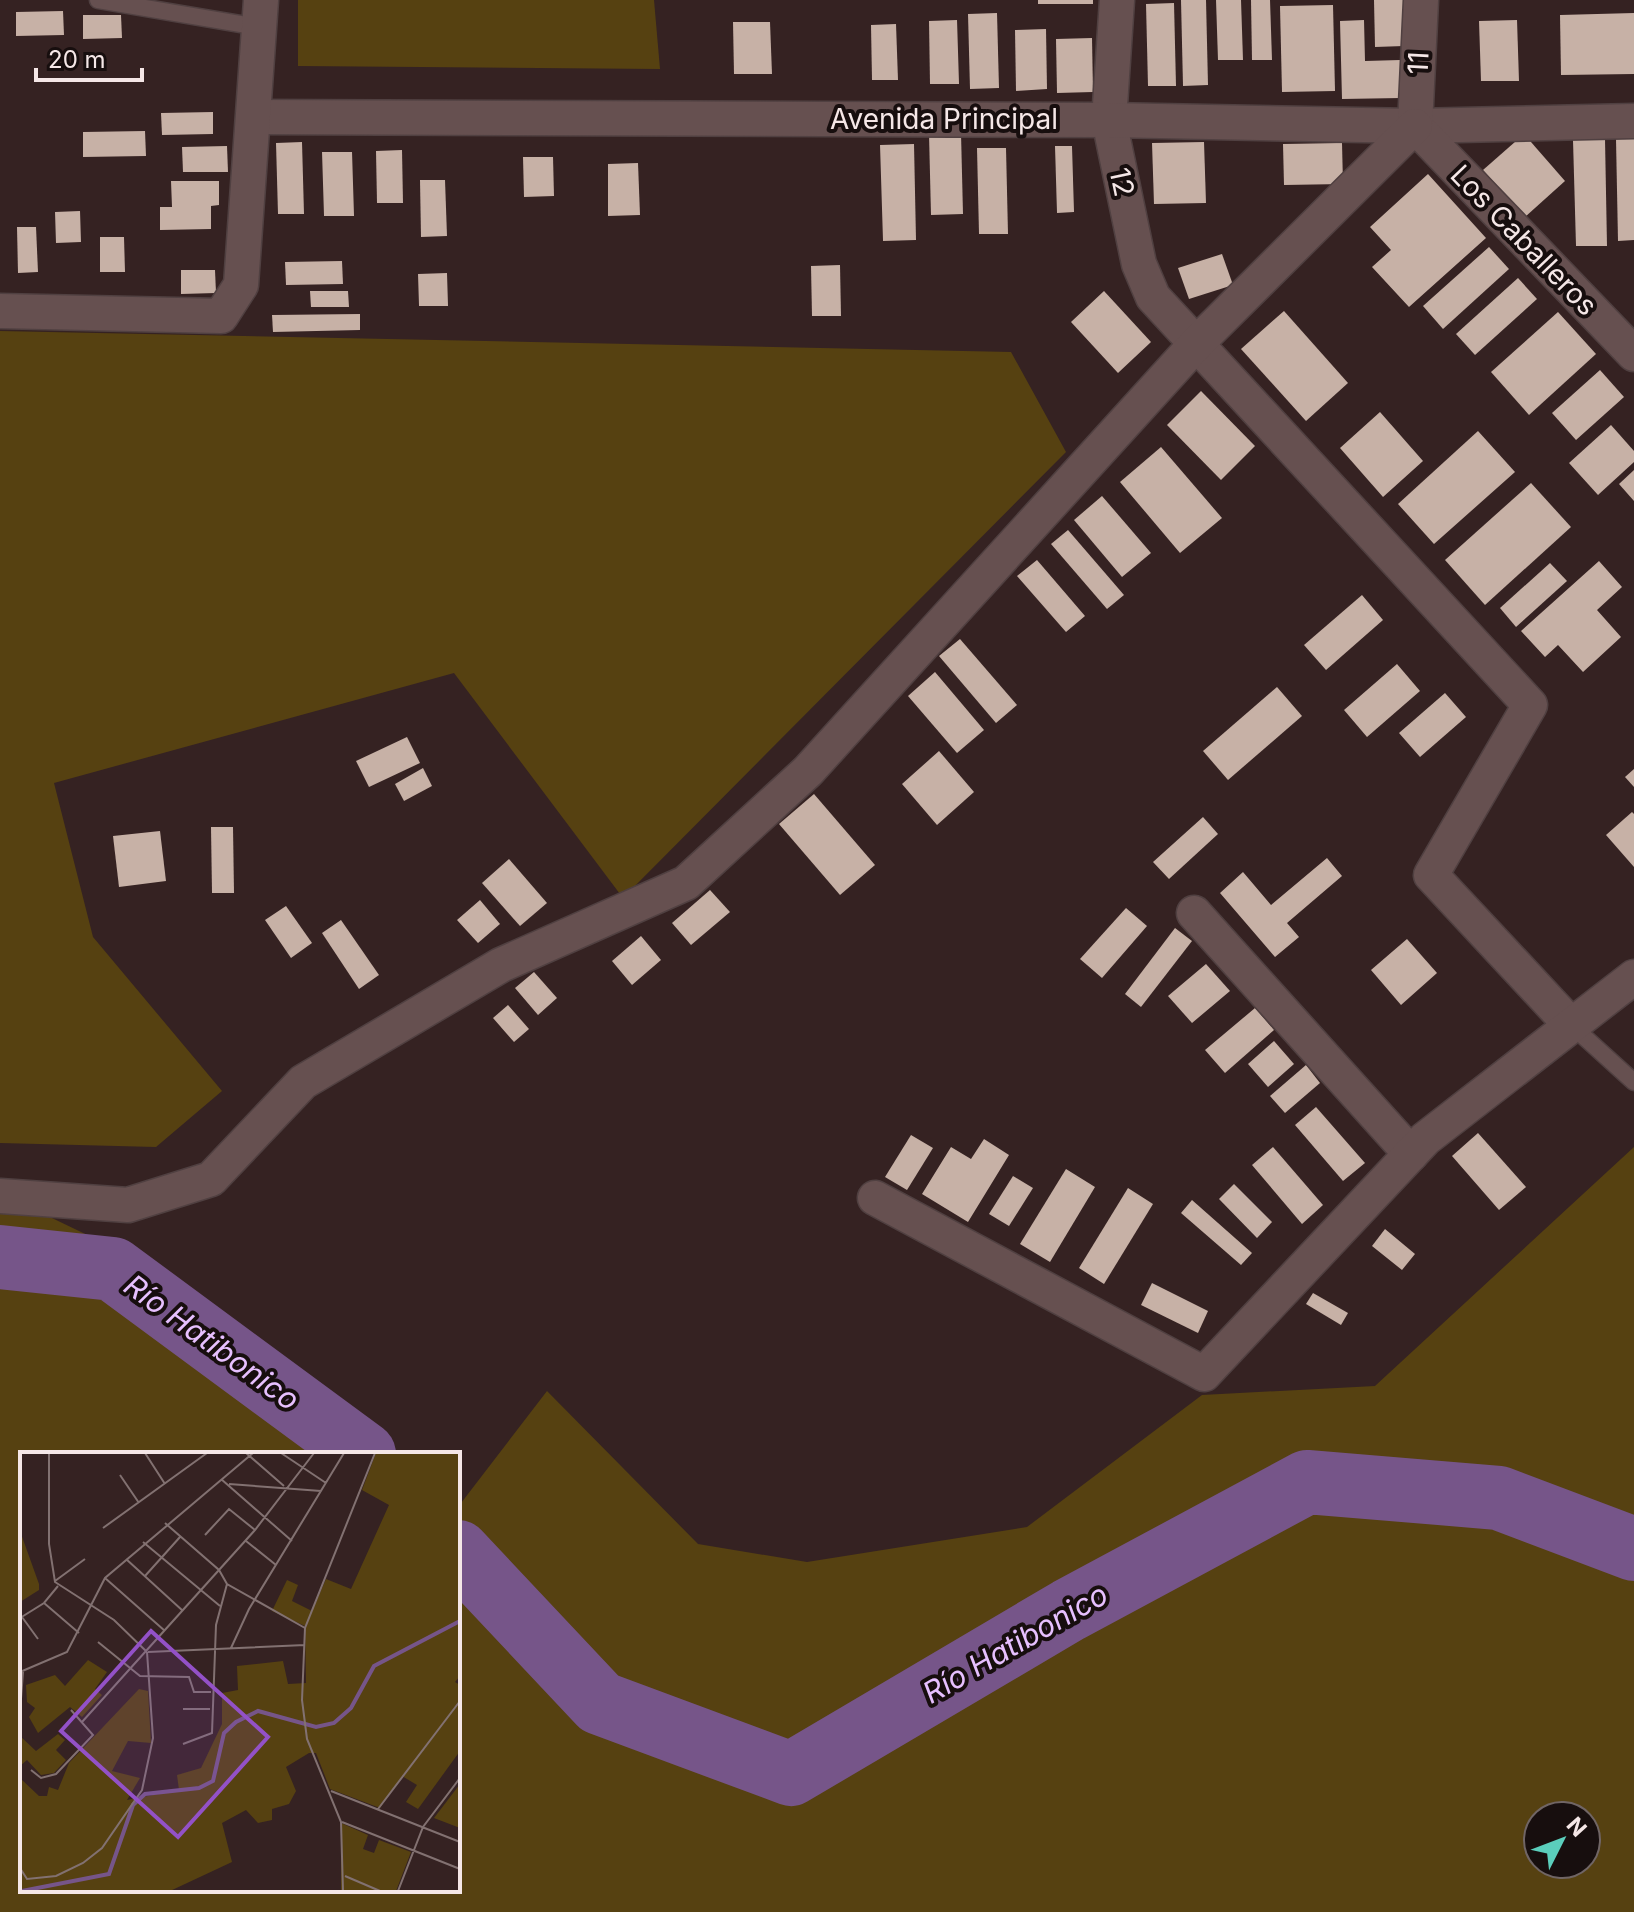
<svg xmlns="http://www.w3.org/2000/svg" width="1634" height="1912" font-family="Inter,sans-serif">
<style>
.green{fill:#564111;fill-rule:evenodd}
.lines{fill:none;stroke-linecap:round;stroke-linejoin:round}
.river{stroke:#765589;stroke-width:64}
.building{fill:#c7b1a6}
.lane-casing{stroke:#504041;stroke-width:19}
.street-casing{stroke:#504041;stroke-width:37}
.lane{stroke:#665050;stroke-width:16}
.street{stroke:#665050;stroke-width:34}
.labels{text-anchor:middle;dominant-baseline:central;stroke-width:8;stroke-linejoin:round;paint-order:stroke}
.street-label{font-size:28px;fill:#f5e7e7;stroke:#170e0e}
.water-label{font-size:30px;font-style:italic;fill:#e7c0ff;stroke:#170e0e}
.inset-river{fill:none;stroke:#765589;stroke-width:4}
.inset-road{fill:none;stroke:#827171;stroke-width:2}
.view{fill:#9351c7;fill-opacity:0.15;stroke:#9351c7;stroke-width:4}
.inset-edge{fill:none;stroke:#f5e7e7;stroke-width:4}
</style>
<rect width="100%" height="100%" fill="#352222"/>
<g class="green">
<polygon points="298,0 654,0 660,69 298,66"/>
<polygon points="0,331 1011,352 1066,452 623,898 454,673 54,783 93,937 222,1091 156,1147 0,1143"/>
<path d="M1634,1147V1912H0V1193L133,1257L338,1454H22V1890H458V1507L547,1391L698,1544L807,1562L1027,1527L1202,1395L1375,1386ZM1538,1816H1586V1864H1538Z"/>
</g>
<g class="lines">
<g class="river">
<polyline points="0,1257 113,1269 364,1454"/>
<polyline points="458,1552 600,1703 791,1774 1069,1610 1307,1482 1499,1498 1634,1549"/>
</g>
</g>
<g class="building">
<rect x="1038" y="0" width="55" height="4"/>
<polygon points="1181,0 1206,0 1208,85 1183,86"/>
<polygon points="1216,0 1241,0 1243,60 1218,60"/>
<polygon points="1251,0 1270,0 1272,60 1252,60"/>
<polygon points="1374,0 1403,0 1404,46 1375,47"/>
<polygon points="1174,3 1176,86 1148,86 1146,4"/>
<polygon points="1333,5 1335,91 1282,92 1280,6"/>
<polygon points="63,11 64,35 16,36 16,12"/>
<polygon points="997,13 999,88 970,89 968,14"/>
<polygon points="1634,13 1634,74 1561,75 1560,15"/>
<polygon points="83,15 121,15 122,38 83,39"/>
<polygon points="957,20 959,84 930,84 929,21"/>
<polygon points="1364,20 1365,61 1400,60 1401,98 1342,99 1340,21"/>
<polygon points="1517,20 1519,81 1481,81 1479,21"/>
<polygon points="733,22 770,22 772,74 734,74"/>
<polygon points="896,24 898,80 872,80 871,25"/>
<polygon points="1046,29 1047,89 1016,91 1015,30"/>
<polygon points="1092,38 1093,92 1057,93 1056,39"/>
<polygon points="213,112 213,134 162,135 161,113"/>
<polygon points="145,131 146,156 83,157 83,132"/>
<polygon points="961,133 963,214 931,215 929,134"/>
<polygon points="1524,134 1565,181 1525,217 1483,170"/>
<polygon points="1605,139 1607,246 1576,246 1573,140"/>
<polygon points="1616,139 1634,139 1634,240 1618,241"/>
<polygon points="302,142 304,214 278,214 276,143"/>
<polygon points="1204,142 1206,203 1154,204 1152,143"/>
<polygon points="1342,143 1343,184 1284,185 1283,144"/>
<polygon points="914,144 916,240 883,241 880,145"/>
<polygon points="227,146 228,172 183,172 182,147"/>
<polygon points="1055,146 1072,146 1074,212 1057,213"/>
<polygon points="977,148 1006,148 1008,234 979,234"/>
<polygon points="402,150 403,203 377,203 376,151"/>
<polygon points="322,152 352,152 354,216 324,216"/>
<polygon points="523,157 553,157 554,196 524,197"/>
<polygon points="638,163 640,215 608,216 608,164"/>
<polygon points="1428,174 1486,238 1409,307 1372,267 1391,250 1370,227"/>
<polygon points="420,180 445,180 447,236 421,237"/>
<polygon points="171,181 219,181 219,205 211,206 211,229 160,230 160,207 172,207"/>
<polygon points="80,211 81,242 56,243 55,212"/>
<polygon points="17,227 36,227 38,272 18,273"/>
<polygon points="100,237 124,237 125,272 100,272"/>
<polygon points="1489,247 1509,269 1443,329 1423,306"/>
<polygon points="1222,254 1233,285 1189,299 1178,268"/>
<polygon points="342,261 343,284 286,285 285,262"/>
<polygon points="840,265 841,316 812,316 811,266"/>
<polygon points="181,270 215,270 216,293 181,294"/>
<polygon points="447,273 448,306 419,306 418,274"/>
<polygon points="1518,278 1537,299 1475,355 1456,334"/>
<polygon points="310,291 348,291 349,307 311,307"/>
<polygon points="1104,291 1151,342 1118,373 1071,322"/>
<polygon points="1284,311 1348,383 1306,421 1241,349"/>
<polygon points="1558,312 1596,354 1529,415 1491,372"/>
<polygon points="360,314 360,330 273,332 272,315"/>
<polygon points="1600,370 1624,397 1576,440 1552,413"/>
<polygon points="1201,391 1255,446 1221,480 1167,425"/>
<polygon points="1380,412 1423,461 1383,497 1340,448"/>
<polygon points="1611,425 1634,451 1634,462 1598,495 1569,463"/>
<polygon points="1478,431 1515,472 1434,544 1398,504"/>
<polygon points="1161,447 1222,518 1180,553 1120,482"/>
<polygon points="1634,470 1634,501 1619,484"/>
<polygon points="1531,483 1571,527 1485,605 1445,560"/>
<polygon points="1102,496 1151,553 1122,577 1074,520"/>
<polygon points="1068,530 1124,595 1107,609 1051,544"/>
<polygon points="1037,560 1085,616 1066,632 1017,576"/>
<polygon points="1599,561 1622,587 1597,610 1621,637 1583,672 1558,645 1545,657 1521,631"/>
<polygon points="1550,563 1567,581 1516,627 1500,608"/>
<polygon points="1362,595 1383,620 1326,670 1304,645"/>
<polygon points="960,639 1017,705 996,723 939,656"/>
<polygon points="1397,664 1420,691 1367,737 1344,710"/>
<polygon points="935,672 984,730 957,753 908,696"/>
<polygon points="1277,687 1302,716 1228,780 1203,751"/>
<polygon points="1445,693 1466,717 1420,757 1399,733"/>
<polygon points="407,737 420,763 369,787 356,761"/>
<polygon points="939,751 974,792 937,825 902,784"/>
<polygon points="423,768 432,786 404,801 395,784"/>
<polygon points="1634,769 1634,787 1625,777"/>
<polygon points="814,794 875,865 840,895 779,824"/>
<polygon points="1632,812 1634,814 1634,867 1606,835"/>
<polygon points="1203,817 1218,834 1169,879 1153,862"/>
<polygon points="211,827 233,827 234,893 212,893"/>
<polygon points="160,831 166,881 119,887 113,836"/>
<polygon points="1327,858 1342,876 1287,923 1299,937 1275,957 1220,893 1243,872 1271,905"/>
<polygon points="509,859 547,903 520,926 482,883"/>
<polygon points="710,890 730,912 691,945 672,923"/>
<polygon points="480,900 500,924 478,943 457,920"/>
<polygon points="286,906 312,943 291,958 265,920"/>
<polygon points="1126,908 1147,926 1102,978 1080,959"/>
<polygon points="341,920 379,975 359,989 322,933"/>
<polygon points="1175,928 1192,941 1141,1007 1125,994"/>
<polygon points="641,936 661,960 632,985 612,961"/>
<polygon points="1407,939 1437,973 1401,1005 1371,970"/>
<polygon points="1206,964 1230,991 1192,1023 1168,996"/>
<polygon points="534,972 557,998 538,1015 515,988"/>
<polygon points="508,1005 529,1029 514,1042 493,1018"/>
<polygon points="1255,1008 1274,1030 1225,1073 1205,1050"/>
<polygon points="1274,1041 1294,1064 1268,1087 1248,1064"/>
<polygon points="1306,1065 1320,1083 1285,1113 1270,1096"/>
<polygon points="1316,1107 1365,1163 1343,1181 1295,1125"/>
<polygon points="1478,1133 1526,1187 1499,1210 1452,1156"/>
<polygon points="911,1135 933,1148 907,1190 885,1177"/>
<polygon points="984,1139 1009,1155 968,1222 922,1194 951,1147 971,1159"/>
<polygon points="1273,1147 1323,1205 1302,1224 1252,1165"/>
<polygon points="1066,1169 1095,1187 1050,1262 1020,1244"/>
<polygon points="1013,1176 1033,1188 1009,1226 989,1214"/>
<polygon points="1234,1184 1272,1222 1257,1238 1219,1199"/>
<polygon points="1128,1188 1153,1204 1104,1284 1079,1268"/>
<polygon points="1192,1200 1252,1253 1241,1265 1181,1213"/>
<polygon points="1385,1229 1415,1254 1402,1270 1372,1246"/>
<polygon points="1152,1283 1208,1311 1198,1333 1141,1305"/>
<polygon points="1313,1293 1348,1313 1341,1325 1306,1304"/>
</g>
<g class="lines">
<defs>
<g id="lane">
<polyline points="98,0 258,27"/>
<polyline points="1570,1024 1634,1082"/>
</g>
<g id="street">
<polyline points="1117,0 1109,120 1139,264 1153,297 1530,705 1431,875 1570,1024"/>
<polyline points="254,117 1109,120 1415,126 1634,121"/>
<polyline points="1415,126 1634,354"/>
<polyline points="1415,126 1421,0"/>
<polyline points="0,311 221,316 241,285 261,0"/>
<polyline points="1194,913 1411,1154"/>
<polyline points="0,1196 128,1205 211,1179 303,1082 501,965 686,883 808,771 1196,344 1415,126"/>
<polyline points="875,1198 1204,1374 1425,1139 1634,977"/>
</g>
</defs>
<use href="#lane" class="lane-casing"/>
<use href="#street" class="street-casing"/>
<use href="#lane" class="lane"/>
<use href="#street" class="street"/>
</g>
<g class="labels">
<g class="street-label">
<text transform="translate(1418 63) rotate(-87)">11</text>
<text x="944" y="119">Avenida Principal</text>
<text transform="translate(1122 182) rotate(78)">12</text>
<text transform="translate(1524 240) rotate(46)">Los Caballeros</text>
</g>
<g class="water-label">
<text transform="translate(212 1342) rotate(36)">Río Hatibonico</text>
<text transform="translate(1015 1643) rotate(-30)">Río Hatibonico</text>
</g>
</g>
<g transform="translate(20 1452)">
<rect width="440" height="440" fill="#352222"/>
<path d="M356,1H440V224L435,230L440,233V299L398,357L386,350L397,333L382,324L360,356L310,337L296,301H289L266,315L276,339L269,352L252,357V368L238,371L226,358L202,371L212,410L150,439H0V326L19,344H27L29,335L38,338L49,311L119,237L128,239L131,291L108,289L92,319L120,326L107,348L159,338L157,323L181,316L202,272V241L218,238L217,214L263,209L268,232L286,231L285,174L252,159L267,128L278,133L272,149L292,159L306,127L331,137L369,53L342,38ZM0,79L19,132V138L0,150ZM68,208L87,220L75,237L82,243L62,265L50,255L18,281L9,265L15,256L7,250L6,233L35,223L45,234ZM38,282L45,288L36,298L46,308L34,321L21,323L7,308L0,314V284L16,299ZM440,332V376L414,366ZM321,371L348,383L343,397L354,401L359,388L391,400L376,439H321Z" fill="#564111"/>
<path class="inset-river" d="M2,439L89,422L113,353L125,342L179,336L193,329L204,281L216,270L238,259L296,275L314,271L331,256L354,214L440,169"/>
<path class="inset-road" d="M29,1V92L35,130L94,168L127,200M125,1L145,32M226,1L264,34M261,1L306,31M100,23L119,51M201,27L272,89M209,32L301,39M145,71L199,118L207,132L285,176M83,76L187,1M185,83L209,57L235,78M226,89L256,113M123,90L200,154M106,107L163,159M125,124L160,85M85,126L145,179M35,129L65,107M24,151L59,181M2,165L18,187M0,166L24,151L38,134M78,190L120,224L169,225L174,240H191M211,196L229,157L324,1M128,200L285,193M0,220L47,200L85,126L233,1M163,257H190M0,260L3,220M62,270L235,78L294,1M163,292L192,281L196,173L207,132M11,318L21,326L36,322L73,283L51,258M311,339L440,390M358,357L440,249M322,370L440,417M0,416L7,427L36,424L63,411L82,396L122,338L133,286L127,200M325,424L360,439M323,439L321,370L287,287L282,248L285,176L355,1M378,439L403,375L440,326"/>
<path class="view" d="M131,179L248,285L158,385L41,279Z"/>
<rect width="440" height="440" class="inset-edge"/>
</g>
<g transform="translate(1562 1840) rotate(48)"><circle r="38" fill="#170e0e" stroke="#706565" stroke-width="2"/>
<path d="M0-6L14 30L0 20L-14 30Z" fill="#5bcebc"/>
<text y="-12" font-size="22" font-weight="bold" text-anchor="middle" fill="#f5e7e7">N</text>
</g>
<path d="M36 68v12h106v-12" fill="none" stroke="#f5e7e7" stroke-width="4"/>
<text x="48" y="68" font-size="24" fill="#f5e7e7" stroke="#170e0e" stroke-width="6" paint-order="stroke">20 m</text>
</svg>
